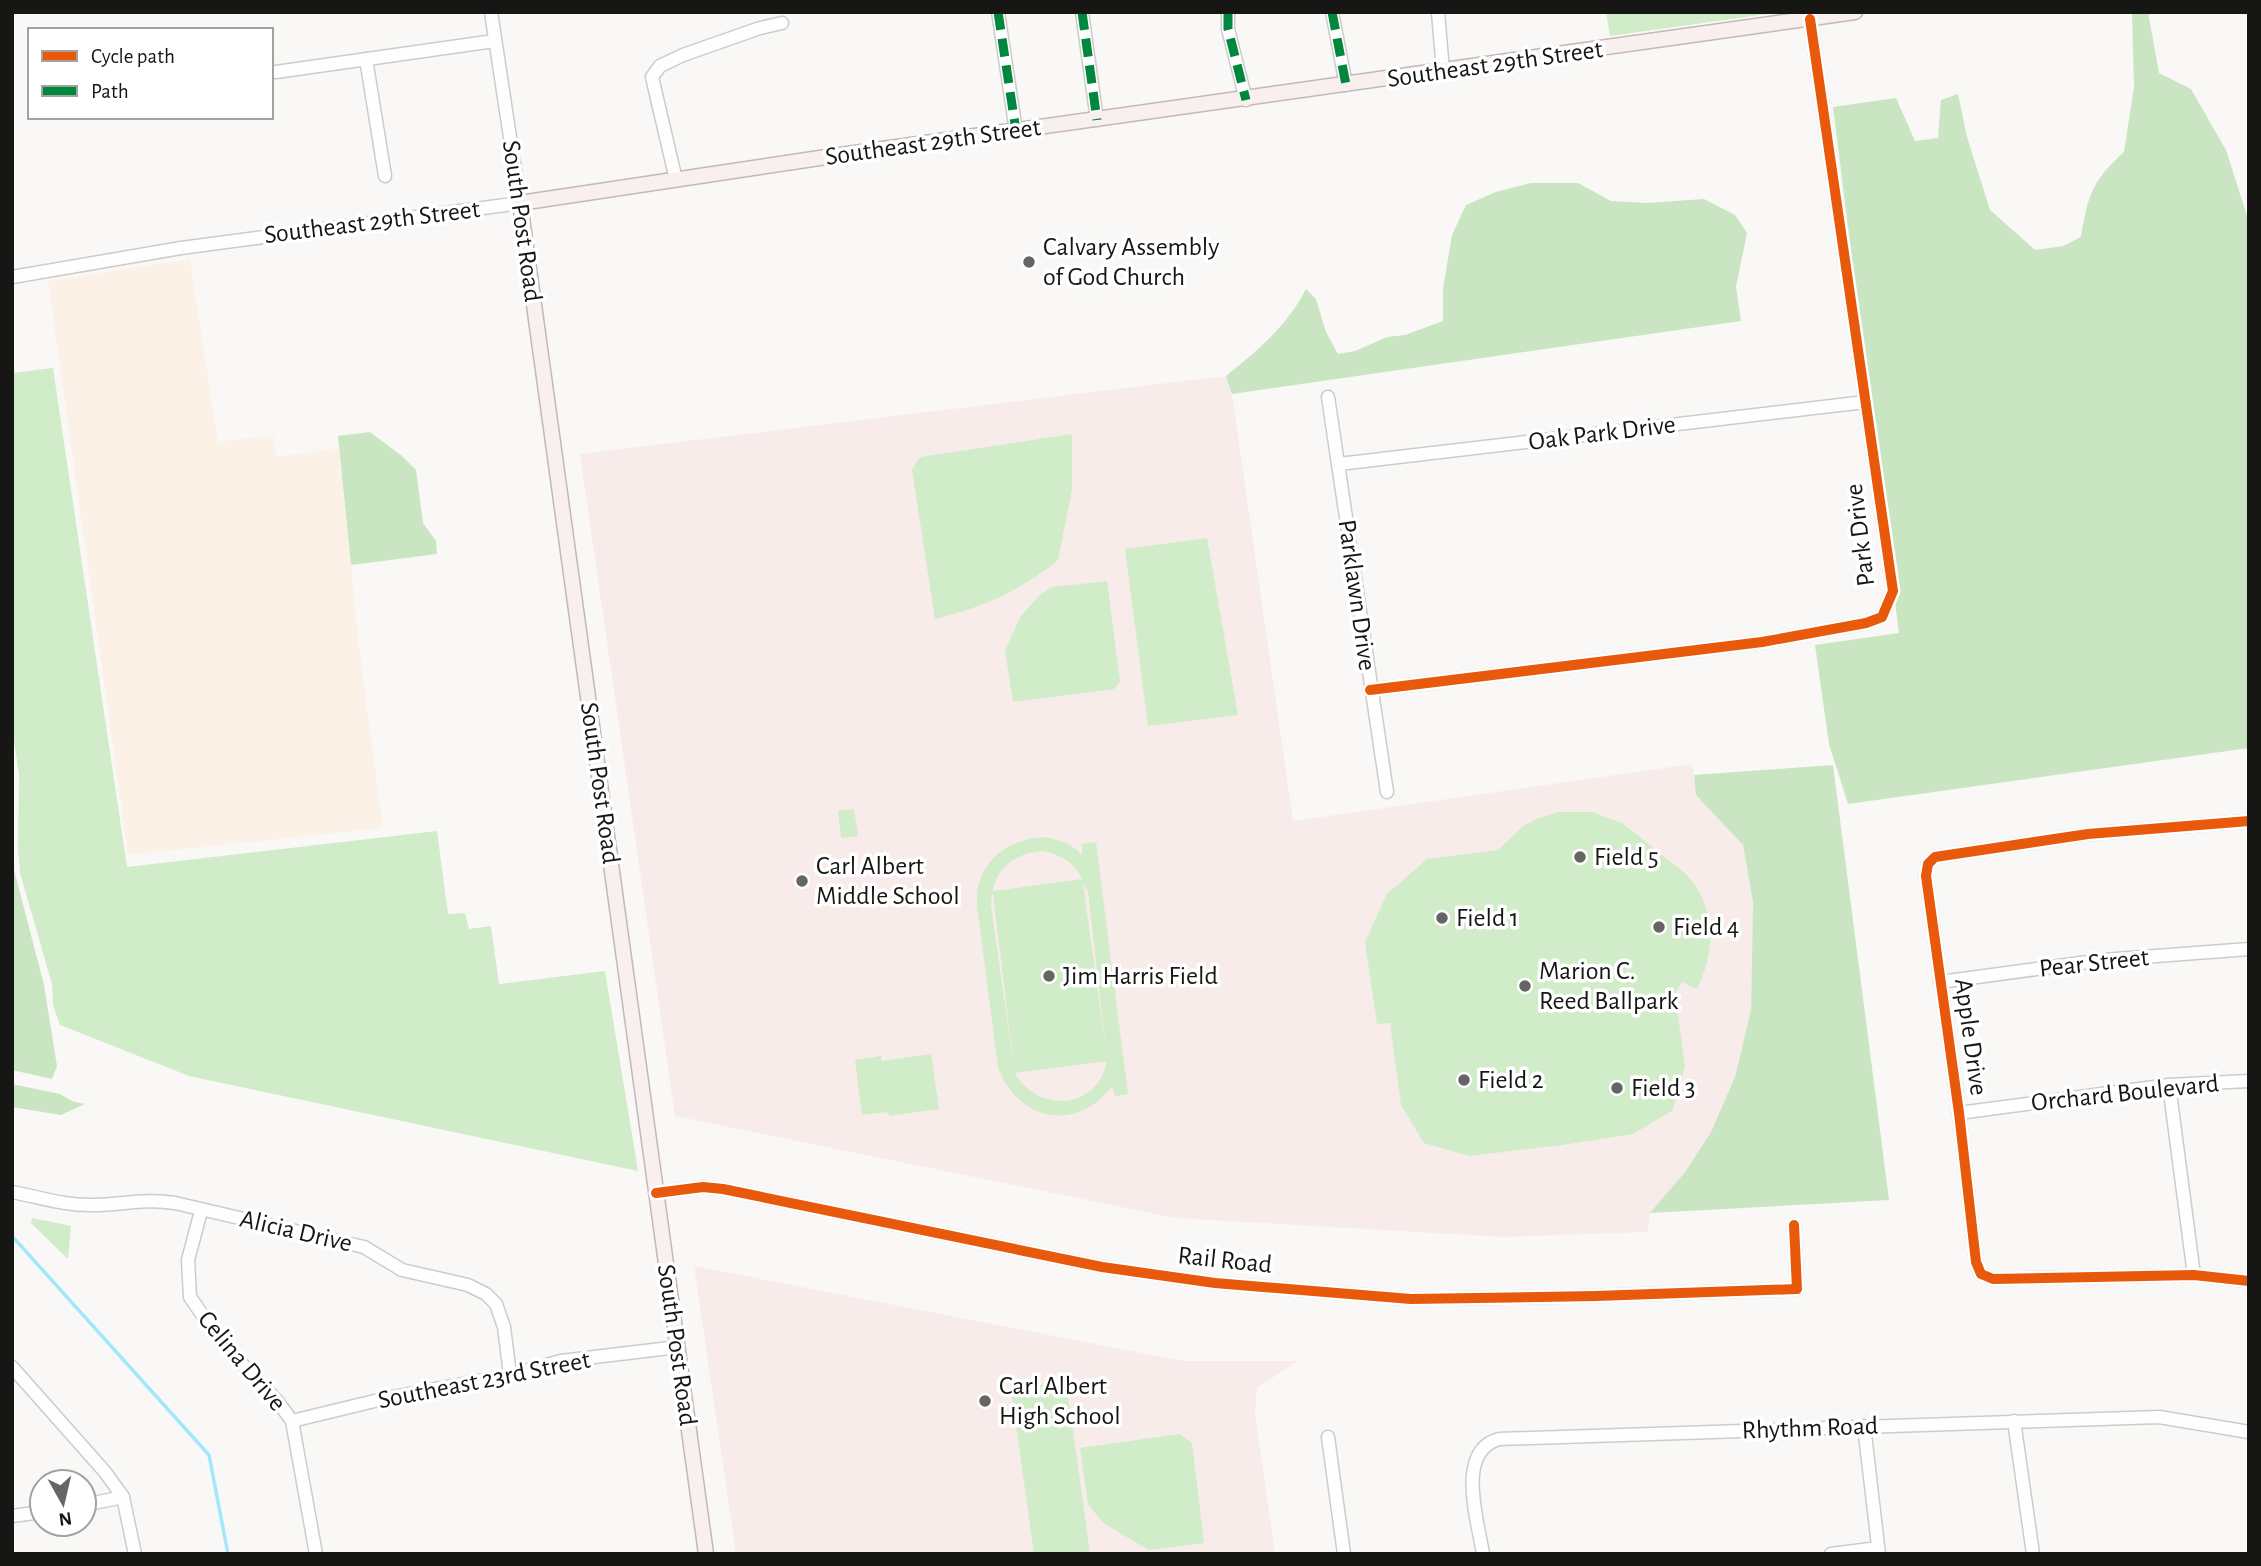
<svg xmlns="http://www.w3.org/2000/svg" width="2261" height="1566" font-family="'Alegreya Sans',sans-serif">
<style>
.industrial{fill:#fcf1e7}
.education{fill:#f7ece9}
.green{fill:#d1ecc8;fill-rule:evenodd}
.forest{fill:#cae5c1}
.lines{fill:none;stroke-linecap:round;stroke-linejoin:round}
.stream{stroke:#a2e7fc;stroke-width:3.5}
.minor-casing{stroke:#ccccca;stroke-width:15}
.major-casing{stroke:#c3b8b3;stroke-width:17}
.minor{stroke:#fefefe;stroke-width:12}
.major{stroke:#f7f0ee;stroke-width:14}
.quiet{stroke:#00873e;stroke-width:9;stroke-dasharray:18 9;stroke-linecap:butt}
.cycleway-casing{stroke:#fff;stroke-width:15}
.cycleway{stroke:#e8590c;stroke-width:10}
.poi-dot{fill:#656564;stroke:#fff;stroke-width:2.5}
.labels{text-anchor:middle;dominant-baseline:central;stroke-width:7;stroke-linejoin:round;paint-order:stroke}
.street-label{font-size:26px;fill:#161615;stroke:#fff}
.poi-label{font-size:26px;fill:#161615;stroke:#fff;text-anchor:start}
</style>
<rect width="100%" height="100%" fill="#f9f8f6"/>
<polygon class="industrial" points="190,259 218,442 273,435 276,457 339,448 359,645 383,828 128,855 48,281"/>
<g class="education">
<polygon points="1226,376 1232,394 1293,821 1692,764 1697,795 1743,845 1753,902 1751,1010 1735,1077 1711,1132 1685,1172 1650,1213 1647,1232 1504,1237 1175,1218 675,1116 580,454"/>
<polygon points="694,1266 1183,1361 1298,1361 1257,1388 1255,1414 1275,1554 736,1554"/>
</g>
<g class="green">
<polygon points="1606,12 1781,12 1610,36"/>
<polygon points="53,368 127,867 437,831 448,914 465,913 469,929 491,926 499,984 605,971 638,1171 189,1076 60,1025 53,1005 52,984 20,873 18,847 19,775 12,726 12,373"/>
<path d="M1072,434V490L1058,560C1022,590 981,608 935,619L912,470L920,457Z"/>
<polygon points="1207,538 1238,715 1148,726 1125,549"/>
<polygon points="1107,581 1120,681 1114,689 1013,702 1005,650 1021,616 1040,595 1052,587"/>
<polygon points="854,809 858,836 841,838 838,811"/>
<path d="M1559,812H1592L1622,823L1686,874C1717,908 1716,950 1697,989L1682,982L1675,994L1685,1066L1673,1110L1633,1134L1562,1145L1469,1156L1424,1143L1401,1105L1390,1023L1377,1024L1365,942L1387,894L1427,859L1498,850L1523,826L1539,818Z"/>
<path d="M1042,837C1057,839 1072,843 1082,855V844L1096,842L1128,1094L1115,1096L1112,1086C1077,1133 1018,1122 998,1067L977,906C974,866 1004,840 1042,837ZM1042,851C1060,854 1074,862 1082,879L993,891C997,865 1018,853 1042,851ZM1083,883L1088,892L1107,1058V1057ZM992,894H993L1014,1069L991,905ZM1107,1061C1098,1110 1038,1114 1015,1073Z"/>
<polygon points="931,1054 939,1109 889,1116 888,1112 862,1115 855,1060 881,1056 882,1061"/>
<polygon points="32,1218 71,1226 68,1259 31,1223"/>
<polygon points="1066,1381 1090,1553 1034,1554 1011,1389"/>
<polygon points="1180,1434 1192,1443 1204,1543 1149,1550 1103,1523 1088,1504 1080,1448"/>
</g>
<g class="forest">
<path d="M2132,12H2148L2159,73L2191,89L2226,150L2249,222V748L1848,804L1829,744L1815,645L1899,633L1833,107L1896,98L1915,141L1938,138L1941,100L1958,94L1967,137L1990,210L2035,250L2063,246L2081,237C2088,195 2092,181 2124,152L2134,87Z"/>
<path d="M1531,183H1578L1611,201L1647,203L1704,199L1735,215L1747,233L1736,287L1741,321L1232,394L1226,376C1258,350 1287,326 1306,289L1316,299L1326,332L1338,354L1355,351L1387,337L1405,335L1443,321V289L1452,235L1466,205L1496,192Z"/>
<polygon points="370,432 402,456 416,470 423,523 436,541 437,554 351,565 338,436"/>
<polygon points="1833,765 1889,1200 1650,1213 1685,1172 1711,1132 1735,1077 1751,1010 1753,902 1743,845 1696,795 1694,775"/>
<polygon points="12,862 44,985 57,1066 52,1079 12,1070"/>
<polygon points="12,1084 60,1094 74,1102 85,1104 61,1115 12,1107"/>
</g>
<g class="lines">
<polyline class="stream" points="12,1236 209,1455 228,1554"/>
<defs>
<g id="minor">
<polyline points="998,12 1016,131"/>
<polyline points="1082,12 1097,120"/>
<polyline points="1228,12 1228,29 1246,100"/>
<polyline points="1332,12 1346,85"/>
<polyline points="1438,12 1443,71"/>
<polyline points="366,59 385,176"/>
<polyline points="276,72 494,41"/>
<polyline points="676,180 652,77 660,66 683,55 760,28 782,23"/>
<polyline points="12,277 181,248 520,203 491,12"/>
<polyline points="1328,397 1387,792"/>
<polyline points="1339,464 1865,402"/>
<polyline points="1370,690 1762,642 1866,623 1882,617 1893,591 1810,19"/>
<polyline points="2249,821 2088,834 1935,857 1928,864 1926,876 1959,1113 1976,1262 1981,1274 1993,1279 2194,1275 2249,1281"/>
<polyline points="1940,982 2103,960 2249,949"/>
<polyline points="2169,1085 2194,1275"/>
<polyline points="1959,1113 2169,1085 2249,1081"/>
<path d="M12,1192C39,1197 66,1206 93,1205C123,1205 144,1198 175,1203L364,1247L402,1270L468,1285L486,1294L496,1304L504,1327L510,1375"/>
<polyline points="656,1193 703,1187 723,1189 1102,1267 1215,1283 1411,1299 1596,1296 1797,1289 1794,1225"/>
<polyline points="201,1211 188,1260 190,1297 221,1342 278,1402 292,1421 316,1554"/>
<polyline points="12,1367 105,1472 123,1497 135,1554"/>
<polyline points="292,1421 387,1398 510,1375 561,1361 678,1347"/>
<polyline points="2014,1421 2033,1554"/>
<polyline points="1864,1426 1879,1554"/>
<polyline points="1328,1437 1344,1554"/>
<polyline points="84,1505 123,1497"/>
<polyline points="12,1516 42,1512"/>
<path d="M1483,1554C1478,1521 1455,1451 1499,1439L2159,1417L2249,1432"/>
<polyline points="1831,1554 1878,1548"/>
</g>
<polyline id="major" points="706,1554 520,203 833,156 1855,12"/>
</defs>
<use href="#minor" class="minor-casing"/>
<use href="#major" class="major-casing"/>
<use href="#minor" class="minor"/>
<use href="#major" class="major"/>
<g class="quiet">
<polyline points="998,12 1016,131"/>
<polyline points="1082,12 1097,120"/>
<polyline points="1228,12 1228,29 1246,100"/>
<polyline points="1332,12 1346,85"/>
</g>
<defs>
<g id="cycleway">
<polyline points="1370,690 1762,642 1866,623 1882,617 1893,591 1810,19"/>
<polyline points="2249,821 2088,834 1935,857 1928,864 1926,876 1959,1113 1976,1262 1981,1274 1993,1279 2194,1275 2249,1281"/>
<polyline points="656,1193 703,1187 723,1189 1102,1267 1215,1283 1411,1299 1596,1296 1797,1289 1794,1225"/>
</g>
</defs>
<use href="#cycleway" class="cycleway-casing"/>
<use href="#cycleway" class="cycleway"/>
</g>
<g class="poi-dot">
<circle cx="1029" cy="262" r="7"/>
<circle cx="1580" cy="857" r="7"/>
<circle cx="802" cy="881" r="7"/>
<circle cx="1442" cy="918" r="7"/>
<circle cx="1659" cy="927" r="7"/>
<circle cx="1049" cy="976" r="7"/>
<circle cx="1525" cy="986" r="7"/>
<circle cx="1464" cy="1080" r="7"/>
<circle cx="1617" cy="1088" r="7"/>
<circle cx="985" cy="1401" r="7"/>
</g>
<g class="labels">
<g class="street-label">
<text transform="translate(1495 64) rotate(-8)">Southeast 29th Street</text>
<text transform="translate(933 142) rotate(-8)">Southeast 29th Street</text>
<text transform="translate(522 221) rotate(82)">South Post Road</text>
<text transform="translate(372 222) rotate(-7)">Southeast 29th Street</text>
<text transform="translate(1602 433) rotate(-7)">Oak Park Drive</text>
<text transform="translate(1860 535) rotate(-97)">Park Drive</text>
<text transform="translate(1357 595) rotate(82)">Parklawn Drive</text>
<text transform="translate(600 783) rotate(82)">South Post Road</text>
<text transform="translate(2094 963) rotate(-6)">Pear Street</text>
<text transform="translate(1971 1037) rotate(82)">Apple Drive</text>
<text transform="translate(2125 1093) rotate(-6)">Orchard Boulevard</text>
<text transform="translate(296 1231) rotate(13)">Alicia Drive</text>
<text transform="translate(1225 1260) rotate(6)">Rail Road</text>
<text transform="translate(677 1345) rotate(82)">South Post Road</text>
<text transform="translate(242 1361) rotate(50)">Celina Drive</text>
<text transform="translate(484 1380) rotate(-11)">Southeast 23rd Street</text>
<text transform="translate(1810 1428) rotate(-2)">Rhythm Road</text>
</g>
<g class="poi-label">
<text x="1043" y="247">Calvary Assembly<tspan x="1043" dy="30">of God Church</tspan></text>
<text x="1594" y="857">Field 5</text>
<text x="816" y="866">Carl Albert<tspan x="816" dy="30">Middle School</tspan></text>
<text x="1456" y="918">Field 1</text>
<text x="1673" y="927">Field 4</text>
<text x="1539" y="971">Marion C.<tspan x="1539" dy="30">Reed Ballpark</tspan></text>
<text x="1063" y="976">Jim Harris Field</text>
<text x="1478" y="1080">Field 2</text>
<text x="1631" y="1088">Field 3</text>
<text x="999" y="1386">Carl Albert<tspan x="999" dy="30">High School</tspan></text>
</g>
</g>
<rect width="2261" height="1566" fill="none" stroke="#161615" stroke-width="28"/>
<rect x="28" y="28" width="245" height="91" fill="#ffffff" stroke="#a2a2a1" stroke-width="2"/>
<rect x="42" y="51" width="35" height="10" fill="#e8590c" stroke="#a2a2a1" stroke-width="2"/>
<text x="91" y="63" font-size="21" fill="#161615">Cycle path</text>
<rect x="42" y="86" width="35" height="10" fill="#00873e" stroke="#a2a2a1" stroke-width="2"/>
<text x="91" y="98" font-size="21" fill="#161615">Path</text>
<g transform="translate(63 1503) rotate(172)"><circle r="33" fill="#ffffff" stroke="#a2a2a1" stroke-width="2"/>
<path d="M0-5L12 26L0 18L-12 26Z" fill="#656564"/>
<text y="-10" font-size="19" font-weight="bold" text-anchor="middle" fill="#161615">N</text>
</g>
</svg>
